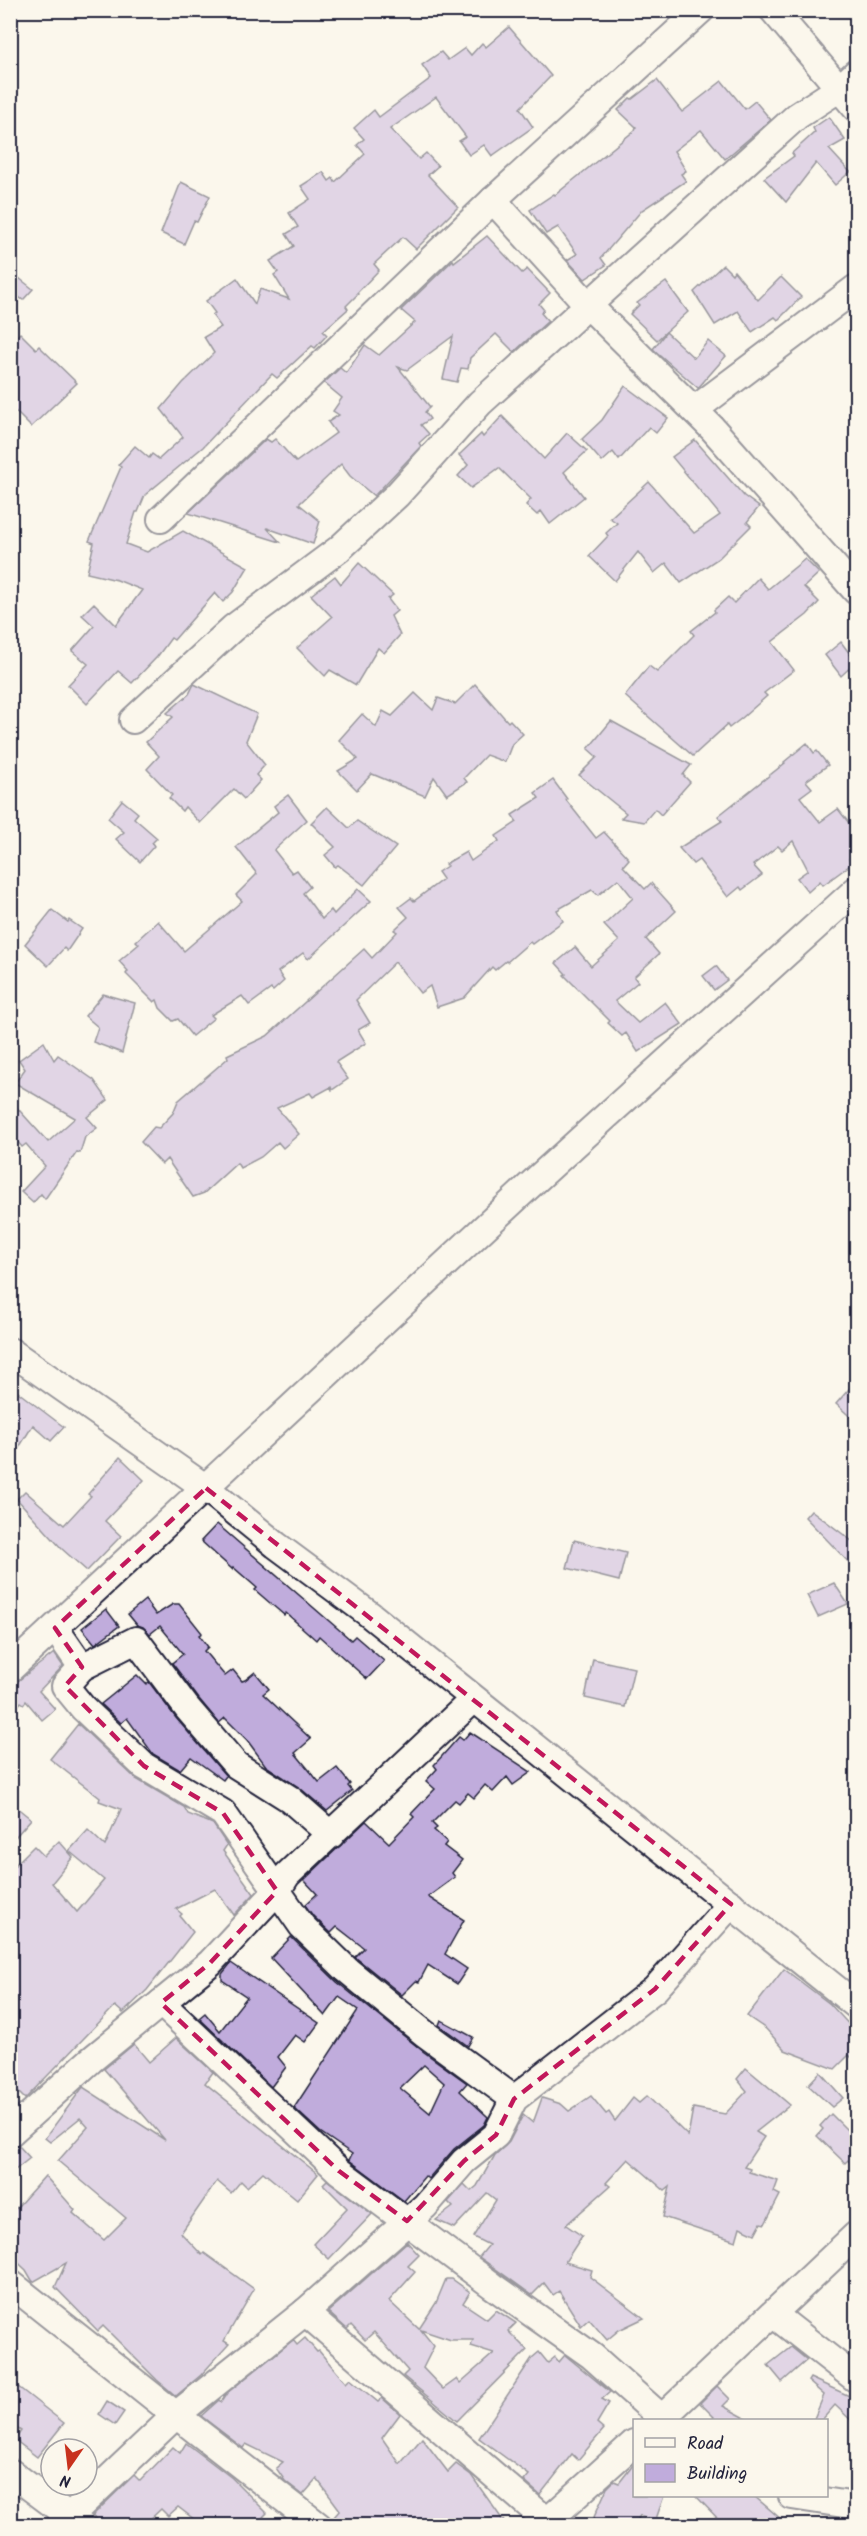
<svg xmlns="http://www.w3.org/2000/svg" width="867" height="2536" font-family="Kalam,sans-serif">
<style>
.building{fill:#c0acdc;stroke:#22223b;stroke-width:1.5;fill-rule:evenodd}
.lines{fill:none;stroke-linecap:round;stroke-linejoin:round}
.minor-casing{stroke:#22223b;stroke-width:30}
.minor{stroke:#fbf7ec;stroke-width:26}
.marked{fill:none;stroke:#c2185b;stroke-width:4.5;stroke-dasharray:12 8;stroke-linejoin:round}
</style>
<rect width="100%" height="100%" fill="#fbf7ec"/>
<filter id="ink" filterUnits="userSpaceOnUse"><feTurbulence type="fractalNoise" baseFrequency=".0167" numOctaves="2"/><feDisplacementMap in="SourceGraphic" scale="12" xChannelSelector="R" yChannelSelector="G"/><feConvolveMatrix kernelMatrix="1 2 1 2 8 2 1 2 1" color-interpolation-filters="sRGB"/></filter>
<g filter="url(#ink)">
<g class="building">
<polygon points="509,27 551,76 520,108 533,127 492,156 484,145 469,155 459,141 466,137 436,97 390,129 419,159 426,153 438,166 428,175 458,207 416,249 403,237 374,264 379,270 357,293 358,294 346,306 348,309 323,331 327,335 315,348 312,346 277,378 272,374 203,447 145,495 138,512 136,512 126,544 147,552 183,531 248,567 233,592 223,602 215,593 174,640 171,638 157,657 132,683 118,671 87,704 68,685 88,664 72,651 94,626 82,615 94,603 116,625 142,590 117,580 87,573 94,543 89,541 121,467 118,465 135,446 149,458 152,454 159,459 183,437 161,409 183,383 214,353 204,337 221,327 212,315 215,313 206,301 237,278 255,304 260,289 289,299 274,275 278,272 270,261 294,246 286,234 298,227 289,213 310,199 301,186 323,172 329,181 333,178 335,182 365,154 357,145 364,139 354,128 374,110 379,117 431,78 422,65 441,52 448,60 465,48 471,55 482,43 486,47"/>
<polygon points="657,80 682,112 722,81 745,109 755,101 771,120 725,159 701,130 674,151 686,171 681,174 686,181 642,210 601,258 606,265 585,279 567,260 577,254 558,227 546,234 530,210 554,194 555,195 635,130 636,127 618,110 630,98 632,99"/>
<polygon points="829,117 845,140 829,149 850,172 835,185 816,163 786,202 764,178 794,156 792,153 815,132 813,128"/>
<polygon points="181,182 210,196 197,222 194,221 184,244 161,233"/>
<polygon points="487,236 522,273 527,269 550,293 539,304 544,310 541,313 548,321 514,352 496,334 470,358 468,369 461,368 457,382 443,379 453,336 407,370 398,367 430,407 425,412 430,419 421,425 429,434 419,443 421,446 374,496 350,476 341,464 299,504 320,521 313,544 267,528 280,542 188,513 266,439 271,442 275,439 296,462 336,433 328,422 339,415 333,411 342,398 324,383 340,368 346,373 365,345 379,355 415,322 401,310 453,260 454,262"/>
<polygon points="723,265 732,274 734,271 758,300 781,277 801,297 778,320 775,317 752,332 738,311 715,325 694,292"/>
<polygon points="10,271 33,289 23,300 10,291"/>
<polygon points="666,282 688,312 657,340 630,314 639,305 637,303"/>
<polygon points="666,332 694,358 708,341 726,356 698,388 653,349"/>
<polygon points="20,333 36,349 39,346 77,383 31,427 10,406 10,343"/>
<polygon points="625,386 668,418 656,433 649,427 619,460 613,452 602,462 582,439 602,420"/>
<polygon points="502,416 544,459 567,433 587,451 564,472 584,497 550,524 541,511 537,515 526,505 531,499 499,468 471,488 458,476 468,465 459,455 481,434 483,437"/>
<polygon points="695,440 744,496 759,507 747,522 751,526 719,558 681,583 666,563 654,573 638,552 615,581 589,556 608,536 606,533 617,523 610,518 649,482 694,533 720,515 672,457"/>
<polygon points="805,559 819,573 804,587 819,602 807,615 772,642 794,670 764,693 767,696 742,718 729,728 727,725 693,756 625,696 649,666 657,672 694,635 691,631 715,612 714,610 728,597 734,603 758,578 768,589"/>
<polygon points="359,563 393,595 388,599 397,611 391,616 400,635 384,653 378,648 356,685 330,670 325,676 297,648 332,617 311,595 335,576 341,584"/>
<polygon points="841,642 856,662 841,676 825,655"/>
<polygon points="194,684 257,714 246,741 265,765 256,775 261,780 244,799 234,789 200,823 185,807 182,811 169,798 172,795 147,769 159,756 146,742 173,717 167,713 189,694"/>
<polygon points="475,684 508,722 510,720 523,734 512,744 505,762 486,755 464,778 467,782 447,795 434,777 425,796 372,774 357,790 338,771 358,759 339,740 362,714 376,727 383,711 392,716 415,693 433,710 438,698 455,704"/>
<polygon points="611,721 691,765 683,775 690,782 661,815 655,809 644,822 621,818 626,813 579,775 597,757 588,749"/>
<polygon points="807,743 814,753 817,751 828,765 806,781 812,788 800,797 820,822 838,809 856,832 856,854 849,859 853,863 823,885 820,881 808,892 797,878 808,870 793,841 782,850 778,846 753,865 762,875 742,890 740,887 728,897 699,860 693,864 679,848 722,821 718,816 785,763 784,762"/>
<polygon points="553,780 567,799 566,800 596,838 604,832 629,859 623,866 645,889 651,883 676,911 646,939 659,954 634,977 638,982 615,1001 638,1023 665,1002 682,1024 638,1052 626,1033 622,1036 608,1023 610,1021 564,975 566,974 556,963 575,947 591,966 619,941 604,925 633,898 618,879 598,895 592,890 557,910 563,921 532,944 530,942 507,962 506,961 495,970 492,967 464,998 437,1007 430,986 420,993 395,962 356,1000 370,1023 358,1030 366,1043 336,1062 348,1079 332,1090 331,1087 313,1097 310,1093 277,1108 299,1134 283,1148 278,1142 261,1157 240,1168 237,1163 204,1193 193,1197 167,1159 162,1164 141,1142 154,1127 159,1128 173,1113 178,1101 228,1058 227,1055 267,1036 364,949 372,958 397,932 394,930 408,917 399,907 411,898 414,901 443,879 438,872 447,866 445,864 466,852 471,861 499,841 496,836 517,822 512,815 539,798 535,793"/>
<polygon points="288,795 307,820 274,850 292,873 297,870 310,887 303,893 322,919 331,910 334,914 358,889 371,901 308,959 303,953 278,972 284,981 273,991 271,989 249,1005 242,996 211,1015 214,1018 192,1036 178,1019 173,1021 160,1008 157,1000 154,1002 126,974 128,971 119,961 139,944 136,941 158,921 184,951 242,901 236,895 257,874 236,847 278,812 274,806"/>
<polygon points="122,800 138,813 134,818 157,838 152,843 154,846 140,862 116,839 124,832 108,818"/>
<polygon points="327,807 349,828 357,821 396,847 364,885 338,865 335,867 325,855 335,847 311,823"/>
<polygon points="52,910 68,922 69,920 82,929 67,951 64,948 48,966 25,944"/>
<polygon points="716,966 727,980 714,990 703,976"/>
<polygon points="103,994 135,1003 122,1053 93,1042 98,1027 85,1016"/>
<polygon points="44,1042 54,1060 58,1055 94,1080 108,1100 87,1117 97,1128 85,1137 80,1153 77,1152 45,1199 41,1194 33,1203 21,1192 45,1166 26,1144 22,1147 10,1133 10,1100 48,1142 75,1118 15,1083 25,1069 19,1060"/>
<polygon points="856,1381 856,1422 836,1404"/>
<polygon points="10,1386 64,1427 51,1441 33,1425 10,1462"/>
<polygon points="120,1457 144,1480 105,1521 121,1536 87,1571 62,1549 17,1499 25,1491 64,1525 91,1496 88,1494"/>
<polygon points="811,1510 856,1544 856,1570 805,1517"/>
<polygon points="217,1524 351,1640 355,1636 384,1661 367,1679 319,1636 316,1640 286,1613 284,1615 270,1603 255,1590 257,1588 233,1567 232,1569 201,1541"/>
<polygon points="574,1540 626,1553 619,1581 567,1568"/>
<polygon points="834,1583 848,1604 818,1617 807,1595"/>
<polygon points="145,1600 156,1615 173,1604 179,1604 202,1633 199,1635 208,1647 204,1651 225,1676 233,1670 242,1681 245,1680 255,1672 269,1689 263,1694 311,1739 295,1753 319,1782 337,1768 350,1784 348,1786 352,1791 327,1811 300,1788 266,1766 247,1740 225,1718 219,1723 199,1699 172,1663 183,1654 160,1626 150,1634 143,1627 137,1625 128,1614"/>
<polygon points="106,1609 119,1626 95,1644 82,1628"/>
<polygon points="54,1653 63,1666 39,1691 55,1709 42,1720 26,1701 24,1704 21,1702 10,1716 10,1687"/>
<polygon points="593,1659 634,1668 625,1707 585,1698"/>
<polygon points="137,1675 146,1684 149,1682 176,1718 226,1776 223,1780 191,1757 180,1770 153,1754 127,1718 121,1723 101,1704"/>
<polygon points="78,1724 136,1779 184,1807 188,1814 213,1824 227,1845 223,1851 254,1894 234,1915 215,1889 176,1909 182,1914 180,1916 193,1932 147,1990 123,2013 115,2006 25,2099 10,2084 10,1870 34,1846 44,1856 59,1841 73,1857 52,1883 77,1912 104,1880 69,1851 88,1830 105,1846 121,1809 99,1801 100,1798 50,1759"/>
<polygon points="470,1732 531,1772 513,1785 507,1777 493,1792 485,1785 474,1798 468,1793 459,1803 455,1800 432,1823 437,1828 434,1830 447,1842 444,1846 462,1860 452,1873 455,1877 428,1897 464,1920 445,1954 467,1969 457,1984 428,1965 419,1982 416,1981 402,1995 355,1957 364,1948 337,1927 331,1933 313,1916 305,1905 317,1894 304,1880 366,1821 389,1843 414,1817 411,1814 435,1789 426,1781 437,1769 434,1765 459,1737 463,1740"/>
<polygon points="10,1802 31,1819 10,1843"/>
<path d="M291,1937L337,1982L424,2052L467,2083L460,2091L488,2117L484,2125L454,2149L428,2179L425,2176L404,2201L349,2160L352,2154L320,2132L294,2108L358,2010L339,1997L325,2016L271,1958ZM424,2065L444,2083L430,2113L400,2088Z"/>
<polygon points="231,1963 319,2023 305,2042 295,2035 278,2057 286,2067 271,2087 199,2018 205,2013 220,2031 247,1997 222,1980 222,1974"/>
<polygon points="784,1969 830,2004 856,2032 856,2062 849,2055 835,2069 785,2050 766,2029 747,2016"/>
<polygon points="441,2020 473,2037 468,2046 439,2025"/>
<polygon points="176,2038 213,2072 205,2083 318,2174 297,2200 263,2172 247,2187 241,2181 231,2193 217,2181 181,2233 202,2255 204,2253 254,2289 224,2341 229,2344 201,2375 176,2396 157,2380 103,2326 98,2331 55,2287 66,2263 33,2282 26,2270 10,2255 10,2215 45,2176 75,2210 73,2213 104,2240 126,2218 58,2161 88,2127 80,2118 50,2142 45,2138 83,2087 165,2140 104,2069 134,2044 149,2062"/>
<polygon points="746,2068 790,2105 756,2132 764,2137 744,2167 750,2169 749,2172 778,2181 774,2192 780,2195 765,2224 761,2223 755,2234 740,2227 736,2241 663,2217 670,2187 665,2191 628,2159 606,2183 610,2186 566,2225 582,2236 565,2262 592,2270 590,2277 644,2318 619,2330 607,2340 589,2319 581,2326 559,2291 553,2295 544,2283 532,2295 479,2257 489,2245 473,2237 496,2200 487,2193 454,2228 436,2220 453,2207 448,2202 464,2184 471,2191 477,2186 495,2155 509,2142 523,2115 533,2123 542,2098 561,2104 569,2111 591,2096 606,2114 609,2112 615,2121 633,2098 639,2103 647,2096 688,2136 693,2108 725,2114 747,2091 737,2079"/>
<polygon points="820,2072 843,2098 832,2107 808,2085"/>
<polygon points="831,2114 856,2139 856,2169 848,2160 845,2163 817,2136 823,2129 820,2126"/>
<polygon points="19,2146 30,2158 10,2174 10,2153"/>
<polygon points="327,2180 372,2214 329,2259 313,2244 347,2208 323,2184"/>
<path d="M407,2242L419,2255L408,2266L415,2272L389,2301L419,2329L436,2303L446,2279H452L470,2292L463,2303L487,2319L496,2310L516,2323L508,2331L527,2350L457,2421L403,2376L408,2371L374,2332L365,2340L351,2325L347,2329L328,2312ZM421,2330L451,2340H473L471,2346L494,2353L460,2383L457,2379L443,2389L423,2368L434,2346Z"/>
<polygon points="305,2338 317,2352 319,2351 346,2383 350,2379 378,2402 382,2398 400,2414 382,2438 400,2464 422,2438 448,2472 456,2464 471,2475 507,2526 343,2526 334,2517 340,2510 317,2479 303,2495 285,2481 276,2468 283,2462 246,2444 243,2448 201,2416 219,2400 221,2402 227,2393 293,2340 297,2345"/>
<polygon points="791,2347 807,2360 782,2382 768,2365"/>
<polygon points="539,2352 548,2363 555,2357 559,2362 565,2355 610,2392 602,2399 609,2403 597,2423 604,2429 578,2460 572,2454 540,2495 524,2481 529,2475 479,2438 532,2358"/>
<polygon points="810,2378 856,2399 856,2425 835,2405 821,2421 813,2421 824,2395 808,2381"/>
<polygon points="17,2386 64,2423 37,2457 15,2440 21,2431 10,2424 10,2395"/>
<polygon points="717,2386 730,2399 723,2406 751,2421 718,2421 700,2403"/>
<polygon points="107,2401 124,2412 115,2425 99,2414"/>
<polygon points="186,2443 232,2478 267,2513 263,2517 275,2526 203,2526 178,2507 168,2516 161,2509 143,2526 103,2526 93,2515 134,2475 140,2481 173,2447 180,2453"/>
<polygon points="634,2464 634,2496 664,2496 655,2522 640,2515 635,2526 590,2526 607,2488 614,2481 619,2483"/>
<polygon points="696,2496 754,2496 789,2526 725,2526"/>
</g>
<g class="lines">
<defs>
<g id="minor">
<polyline points="773,10 856,108"/>
<polyline points="493,200 588,305 712,428 856,591"/>
<polyline points="694,410 856,288"/>
<polyline points="161,519 493,200 701,10"/>
<polyline points="133,720 233,628 339,549 397,495 480,403 797,116 840,88 856,73"/>
<polyline points="10,1351 206,1488 276,1545 369,1614 856,2005"/>
<polyline points="55,1628 82,1667 65,1686 83,1708 144,1766 223,1813 302,1926 347,1970 424,2033 514,2099"/>
<polyline points="82,1667 136,1640 187,1708 236,1765 290,1799 331,1835"/>
<polyline points="10,1669 527,1188 856,890"/>
<polyline points="161,2003 339,2171 493,2286 592,2356 664,2420"/>
<polyline points="10,2133 91,2060 210,1963 277,1891 287,1875 474,1699"/>
<polyline points="10,2283 176,2415 305,2312 425,2206 464,2161 496,2135 514,2099 655,1989 731,1904"/>
<polyline points="305,2312 553,2526"/>
<polyline points="773,2314 856,2379"/>
<polyline points="660,2420 856,2235"/>
<polyline points="10,2472 82,2526"/>
<polyline points="792,2496 856,2506"/>
<polyline points="59,2526 176,2415 319,2526"/>
<polyline points="542,2526 634,2443"/>
</g>
</defs>
<use href="#minor" class="minor-casing"/>
<use href="#minor" class="minor"/>
</g>
</g>
<path d="M0 0H867V2536H0ZM206,1488L731,1904L655,1989L514,2099L496,2135L464,2161L407,2221L339,2171L161,2003L210,1963L277,1891L223,1813L144,1766L65,1686L82,1667L55,1628Z" fill="#fbf7ec" fill-opacity=".55" fill-rule="evenodd"/>
<path class="marked" d="M206,1488L731,1904L655,1989L514,2099L496,2135L464,2161L407,2221L339,2171L161,2003L210,1963L277,1891L223,1813L144,1766L65,1686L82,1667L55,1628Z"/>
<rect width="867" height="2536" fill="none" stroke="#fbf7ec" stroke-width="36"/>
<rect x="18" y="18" width="831" height="2500" fill="none" stroke="#22223b" stroke-width="2" filter="url(#ink)"/>
<rect x="633" y="2419" width="195" height="78" fill="#fbf7ec" stroke="#a4a2a5" stroke-width="1.5"/>
<rect x="645" y="2438" width="30" height="9" fill="#fbf7ec" stroke="#a4a2a5" stroke-width="1.5"/>
<text x="687" y="2449" font-size="18" fill="#22223b">Road</text>
<rect x="645" y="2464" width="30" height="18" fill="#c0acdc" stroke="#a4a2a5" stroke-width="1.5"/>
<text x="687" y="2479" font-size="18" fill="#22223b">Building</text>
<g transform="translate(69 2467) rotate(194)"><circle r="28" fill="#fbf7ec" stroke="#a4a2a5" stroke-width="1.5"/>
<path d="M0-4.5L10 22L0 15L-10 22Z" fill="#c8321e"/>
<text y="-9" font-size="16" font-weight="bold" text-anchor="middle" fill="#22223b">N</text>
</g>
</svg>
